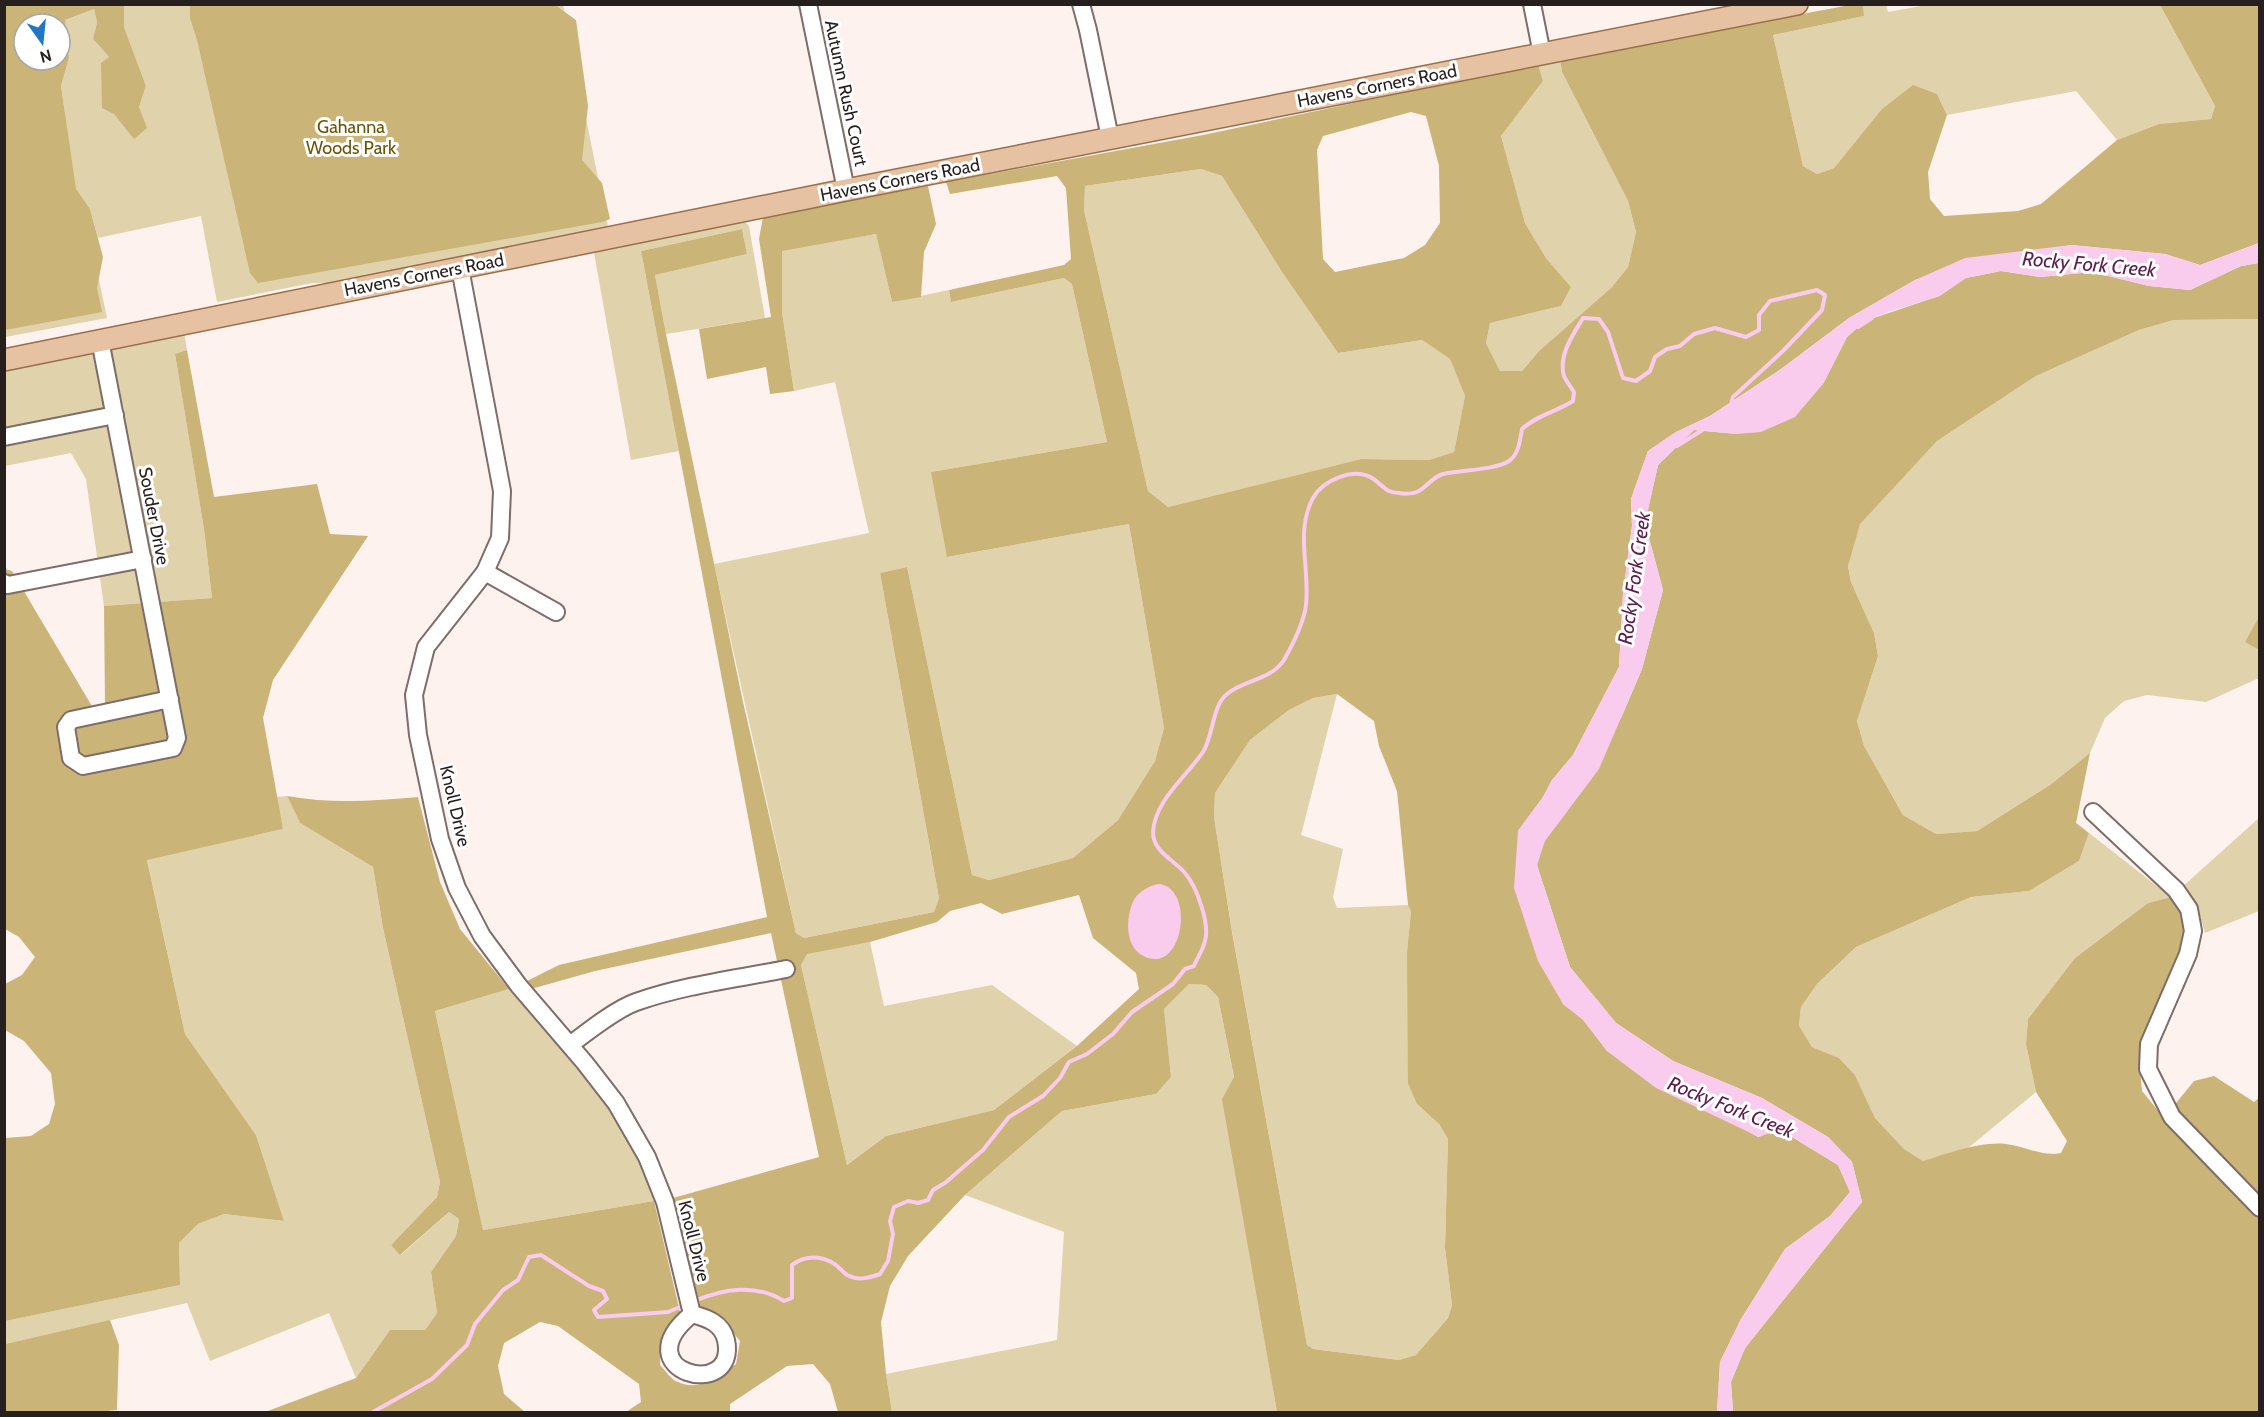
<svg xmlns="http://www.w3.org/2000/svg" width="2264" height="1417" font-family="Cabin,sans-serif">
<style>
.green{fill:#e0d2ab}
.forest{fill:#cbb477;fill-rule:evenodd}
.water{fill:#f9cbec}
.lines{fill:none;stroke-linecap:round;stroke-linejoin:round}
.stream{stroke:#f9cbec;stroke-width:4}
.minor-casing{stroke:#7e6d69;stroke-width:20}
.major-casing{stroke:#986e4b;stroke-width:24}
.minor{stroke:#fff;stroke-width:16}
.major{stroke:#e6c2a2;stroke-width:21}
.labels{text-anchor:middle;dominant-baseline:central;stroke-width:6;stroke-linejoin:round;paint-order:stroke}
.street-label{font-size:18px;fill:#261f1d;stroke:#fff}
.park-label{font-size:18px;fill:#6a5405;stroke:#fff}
.water-label{font-size:20px;font-style:italic;fill:#5c1d50;stroke:#fff}
</style>
<rect width="100%" height="100%" fill="#fef2ef"/>
<g class="green">
<polygon points="1932,4 2160,5 2215,106 2211,119 2159,124 2117,140 2076,91 1947,115 1937,94 1881,110 1834,168 1817,174 1803,166 1773,35 1864,16 1863,5 1886,5 1888,12"/>
<polygon points="5,5 24,24 24,60 65,114 61,86 69,58 65,20 94,9 97,22 93,39 109,57 146,128 139,107 146,86 124,27 124,5 563,5 608,227 614,231 359,283 312,283 217,302 201,216 98,238 90,209 82,199 107,318 5,337"/>
<polygon points="1560,59 1562,72 1628,201 1636,232 1628,267 1611,288 1539,351 1522,371 1500,371 1486,343 1490,323 1561,306 1571,287 1546,258 1525,223 1501,136 1543,81 1538,64"/>
<polygon points="1201,169 1222,176 1282,272 1338,353 1422,340 1450,359 1465,396 1454,452 1429,460 1361,459 1168,507 1148,491 1084,210 1085,186"/>
<polygon points="743,220 749,226 765,318 666,334 655,275 747,254 742,229 641,251 679,451 631,460 593,247"/>
<polygon points="876,234 892,302 949,290 951,302 1064,278 1072,284 1107,442 932,472 948,557 1129,524 1164,728 1155,761 1118,820 1073,858 989,880 972,875 907,567 880,573 939,898 934,912 804,938 796,933 714,564 869,533 835,382 794,391 782,312 782,250"/>
<polygon points="2259,319 2260,617 2246,642 2259,650 2259,678 2206,702 2147,695 2124,701 2105,718 2090,753 2050,785 1977,831 1936,834 1903,815 1864,746 1857,721 1878,656 1874,633 1851,582 1848,565 1859,524 1937,441 2036,376 2139,330 2174,320"/>
<polygon points="184,333 187,350 175,354 204,529 212,598 104,606 86,479 71,453 5,466 5,370"/>
<polygon points="1337,694 1301,835 1343,849 1333,897 1337,908 1408,905 1411,911 1407,952 1417,1104 1439,1124 1448,1139 1445,1248 1452,1305 1448,1318 1416,1355 1399,1360 1313,1349 1307,1345 1232,931 1214,817 1215,793 1250,740 1289,710 1313,698"/>
<polygon points="287,796 300,823 373,867 383,928 440,1182 437,1197 391,1245 401,1255 449,1212 459,1219 456,1236 431,1272 437,1313 425,1330 390,1330 356,1378 329,1313 210,1361 187,1303 5,1344 4,1321 180,1285 179,1243 198,1224 224,1214 284,1221 256,1135 185,1034 147,859 283,829 276,797"/>
<polygon points="2259,818 2259,911 2205,933 2200,916 2181,888"/>
<polygon points="2089,833 2171,897 2148,903 2075,958 2028,1019 2026,1044 2036,1092 1968,1148 1923,1161 1904,1149 1875,1118 1855,1075 1839,1058 1812,1047 1799,1027 1801,1007 1817,984 1856,947 1971,897 2029,891 2079,861"/>
<polygon points="870,942 884,1006 992,985 1077,1046 994,1110 886,1136 847,1165 801,965 807,953"/>
<polygon points="1189,984 1206,985 1218,997 1234,1078 1223,1099 1277,1412 892,1412 886,1374 1057,1340 1064,1232 965,1195 1062,1111 1156,1094 1171,1077 1164,1009"/>
<polygon points="509,989 606,1100 646,1171 654,1201 483,1230 435,1011"/>
</g>
<g class="forest">
<path d="M5,4L126,5L124,6V27L146,86L139,107L147,128L134,139L114,114L102,108L101,63L109,57L93,39L97,22L94,9L65,20L69,58L61,86L76,189L90,209L103,257L97,288L102,312L5,330ZM24,24H60V60H24Z"/>
<polygon points="190,5 555,5 576,20 588,106 582,160 602,183 610,219 602,222 258,283 250,273 197,40 190,18"/>
<path d="M1850,5H1863L1864,16L1773,35L1803,166L1817,174L1834,168L1881,110L1913,85L1937,94L1947,115L1928,172L1930,199L1944,216L2018,211L2041,204L2117,140L2159,124L2211,119L2215,106L2160,5H2259V243L2200,265L2165,254L2071,245L1915,280L1849,318L1781,369L1710,416L1676,432L1648,451L1631,499L1632,526L1623,594L1619,667L1573,755L1552,780L1543,797L1518,831L1563,1004L1583,1019L1607,1051L1758,1137L1779,1129L1838,1165L1850,1192L1830,1216L1785,1249L1741,1319L1720,1362L1717,1412H1277L1222,1099L1234,1077L1218,997L1206,985L1189,984L1164,1009L1171,1077L1156,1094L1062,1111L965,1195L908,1256L890,1286L881,1322L886,1374L892,1412H838L830,1384L813,1364L787,1366L730,1404V1412H626L641,1402L639,1384L558,1326L540,1322L504,1343L498,1366L504,1394L525,1412H265L356,1378L390,1330H425L437,1313L431,1272L456,1236L459,1219L449,1212L400,1255L391,1245L437,1197L440,1182L383,928L373,867L300,823L287,796C331,804 374,801 418,797L440,882L460,929L509,989L435,1011L483,1230L654,1201L680,1312L661,1341L660,1365C665,1370 671,1380 678,1382C700,1392 719,1376 736,1364L740,1341L722,1319L701,1309L673,1198L819,1157L771,933L595,971L531,989L527,981L559,965L767,917L641,251L742,229L747,254L655,275L666,334L743,702L796,933L804,938L934,912L939,898L880,573L907,567L972,875L989,880L1073,858L1118,820L1155,761L1164,728L1129,524L947,557L931,472L1107,442L1072,284L1064,278L951,302L949,290L1064,265L1071,259L1066,188L1057,176L950,194L946,182L1203,135L1538,64L1543,81L1501,136L1525,223L1546,258L1571,287L1561,306L1490,323L1486,343L1500,371H1522L1539,351L1611,288L1628,267L1636,232L1628,201L1562,72L1560,59ZM1411,112L1426,116L1439,166L1440,223L1425,245L1404,258L1335,272L1323,259L1317,150L1323,136ZM1201,169L1222,176L1282,272L1338,353L1422,340L1450,359L1465,396L1454,452L1429,460L1361,459L1168,507L1148,491L1084,210L1085,186ZM1337,694L1374,721L1379,746L1397,791L1408,905L1411,911L1407,952L1408,1083L1417,1104L1439,1124L1448,1139L1445,1248L1452,1305L1448,1318L1416,1355L1399,1360L1313,1349L1307,1345L1232,932L1214,817L1215,793L1250,740L1289,710L1313,698ZM1079,895L1093,938L1136,973L1139,989L1077,1046L994,1110L886,1136L847,1165L801,965L807,954L870,942L937,922L950,911L981,903L1002,914Z"/>
<polygon points="928,186 936,224 924,252 921,297 892,302 876,234 782,251 782,312 794,391 770,394 766,367 707,379 699,329 771,317 759,239 763,217"/>
<path d="M2259,263V319L2174,320L2139,330L2036,376L1937,441L1860,524L1848,566L1851,582L1874,633L1878,656L1857,721L1864,746L1903,815L1936,834L1977,831L2050,785L2090,753L2076,823L2089,833L2079,861L2029,891L1971,897L1856,947L1817,984L1801,1007L1799,1026L1812,1047L1839,1058L1855,1075L1875,1118L1904,1149L1923,1161C1946,1154 1982,1141 2006,1144C2026,1146 2041,1157 2061,1153L2067,1141L2036,1092L2026,1044L2028,1019L2075,958L2148,903L2171,897L2183,917V944L2139,1060L2142,1091L2164,1118L2194,1081L2214,1076L2254,1102L2259,1098V1412H1733L1731,1382L1745,1348L1862,1202L1852,1162L1828,1137L1762,1098L1673,1061L1616,1023L1570,967L1537,865L1544,841L1564,813L1622,716L1642,669L1663,590L1645,523L1658,465L1694,430L1737,434L1823,384L1847,337L1865,321L1939,296L1966,278L2001,271L2040,277L2092,272L2149,286L2190,290L2241,266Z"/>
<polygon points="187,350 214,497 317,484 330,534 368,536 273,680 263,718 283,829 147,860 185,1034 256,1135 284,1221 224,1214 198,1224 179,1243 180,1285 5,1321 5,1138 31,1136 49,1124 55,1104 51,1073 24,1041 5,1030 5,984 22,975 35,957 19,937 5,929 5,569 12,571 93,708 105,704 104,606 212,598 204,529 175,354"/>
<polygon points="2259,617 2259,650 2245,642"/>
<polygon points="110,1320 119,1345 117,1410 98,1412 5,1412 5,1344"/>
</g>
<g class="water">
<polygon points="2259,243 2259,263 2241,266 2190,290 2149,286 2092,272 2040,277 2001,271 1966,278 1940,296 1888,312 1865,321 1847,337 1823,384 1795,417 1761,432 1737,434 1694,430 1658,465 1645,523 1663,590 1642,669 1599,769 1545,841 1537,865 1570,967 1616,1023 1673,1061 1762,1098 1828,1137 1852,1162 1862,1202 1745,1348 1731,1382 1733,1412 1717,1412 1720,1362 1741,1319 1785,1249 1830,1216 1850,1192 1838,1165 1779,1129 1759,1137 1656,1088 1607,1051 1583,1020 1563,1004 1538,961 1514,888 1518,831 1543,797 1552,780 1573,755 1619,667 1623,594 1632,526 1631,499 1648,451 1676,432 1710,416 1781,369 1849,318 1915,280 1965,258 2071,245 2165,254 2200,265"/>
<path d="M1158,884C1197,886 1183,982 1140,954C1124,943 1126,913 1135,898C1140,891 1149,886 1158,884Z"/>
</g>
<g class="lines">
<g class="stream">
<polyline points="1858,327 1872,318"/>
<polyline points="1677,446 1704,429"/>
<path d="M694,1301C724,1289 755,1283 784,1301L792,1298V1265C805,1255 822,1255 836,1265C840,1268 843,1272 847,1275C858,1281 869,1278 880,1274L888,1261L893,1234L890,1221L894,1207L908,1201L918,1203L928,1200L933,1190L945,1183L983,1150L1009,1117L1043,1096L1060,1078L1069,1062L1087,1054L1113,1034L1132,1012L1173,984L1185,969L1194,966C1197,958 1203,950 1205,941C1210,924 1197,887 1185,873C1174,860 1153,852 1153,832C1155,800 1186,777 1203,752C1213,737 1212,706 1227,694C1244,680 1271,680 1284,660C1293,644 1304,623 1306,605C1310,569 1295,531 1313,498C1323,480 1354,467 1372,478C1382,484 1385,493 1399,493C1403,494 1412,494 1417,492C1426,488 1432,477 1443,474C1460,470 1496,470 1509,461C1519,454 1520,440 1522,429C1537,415 1556,412 1573,401L1574,392C1571,387 1566,381 1564,376C1558,355 1573,335 1583,318L1599,319L1608,332L1623,378L1636,381L1650,371L1655,357L1667,349L1680,346L1694,334L1715,328L1746,337L1759,330V315L1770,301L1817,290L1825,295L1822,310L1784,350L1733,397L1731,404"/>
<polyline points="373,1412 432,1379 467,1345 475,1324 503,1290 518,1280 529,1257 541,1255 589,1286 603,1291 607,1299 594,1310 598,1317 668,1312 685,1305"/>
</g>
<defs>
<g id="minor">
<polyline points="808,4 846,190"/>
<polyline points="1081,4 1088,30 1110,138"/>
<polyline points="1532,4 1542,54"/>
<polyline points="460,268 502,491 500,538 485,572 426,647 414,695 418,735 440,839 457,888 482,936 519,986 585,1063 616,1103 647,1157 665,1202 692,1314"/>
<polyline points="100,340 177,738 173,748 83,766 71,758 66,727 71,720 170,699"/>
<polyline points="4,437 115,415"/>
<polyline points="485,572 556,612"/>
<polyline points="4,583 8,585 143,559"/>
<polyline points="2093,812 2176,890 2189,909 2193,931 2188,954 2149,1044 2148,1069 2172,1117 2260,1208"/>
<path d="M570,1045C587,1032 616,1009 636,1002C684,985 736,979 786,969"/>
<path d="M692,1314C707,1318 722,1323 726,1340C739,1402 621,1372 692,1314Z"/>
</g>
<polyline id="major" points="4,360 846,190 1797,4"/>
</defs>
<use href="#minor" class="minor-casing"/>
<use href="#major" class="major-casing"/>
<use href="#minor" class="minor"/>
<use href="#major" class="major"/>
</g>
<g class="labels">
<g class="street-label">
<text transform="translate(1377 86) rotate(-11)">Havens Corners Road</text>
<text transform="translate(846 93) rotate(78)">Autumn Rush Court</text>
<text transform="translate(900 180) rotate(-11)">Havens Corners Road</text>
<text transform="translate(424 275) rotate(-11)">Havens Corners Road</text>
<text transform="translate(154 516) rotate(79)">Souder Drive</text>
<text transform="translate(455 806) rotate(77)">Knoll Drive</text>
<text transform="translate(694 1241) rotate(76)">Knoll Drive</text>
</g>
<g class="park-label">
<text x="351" y="127">Gahanna<tspan x="351" dy="21">Woods Park</tspan></text>
</g>
<g class="water-label">
<text transform="translate(2089 264) rotate(5)">Rocky Fork Creek</text>
<text transform="translate(1634 578) rotate(-82)">Rocky Fork Creek</text>
<text transform="translate(1731 1107) rotate(22)">Rocky Fork Creek</text>
</g>
</g>
<rect width="2264" height="1417" fill="none" stroke="#261f1d" stroke-width="12"/>
<g transform="translate(42 42) rotate(165)"><circle r="28" fill="#ffffff" stroke="#a8a5a5" stroke-width="1.5"/>
<path d="M0-4.5L10 22L0 15L-10 22Z" fill="#2177c5"/>
<text y="-9" font-size="16" font-weight="bold" text-anchor="middle" fill="#261f1d">N</text>
</g>
</svg>
